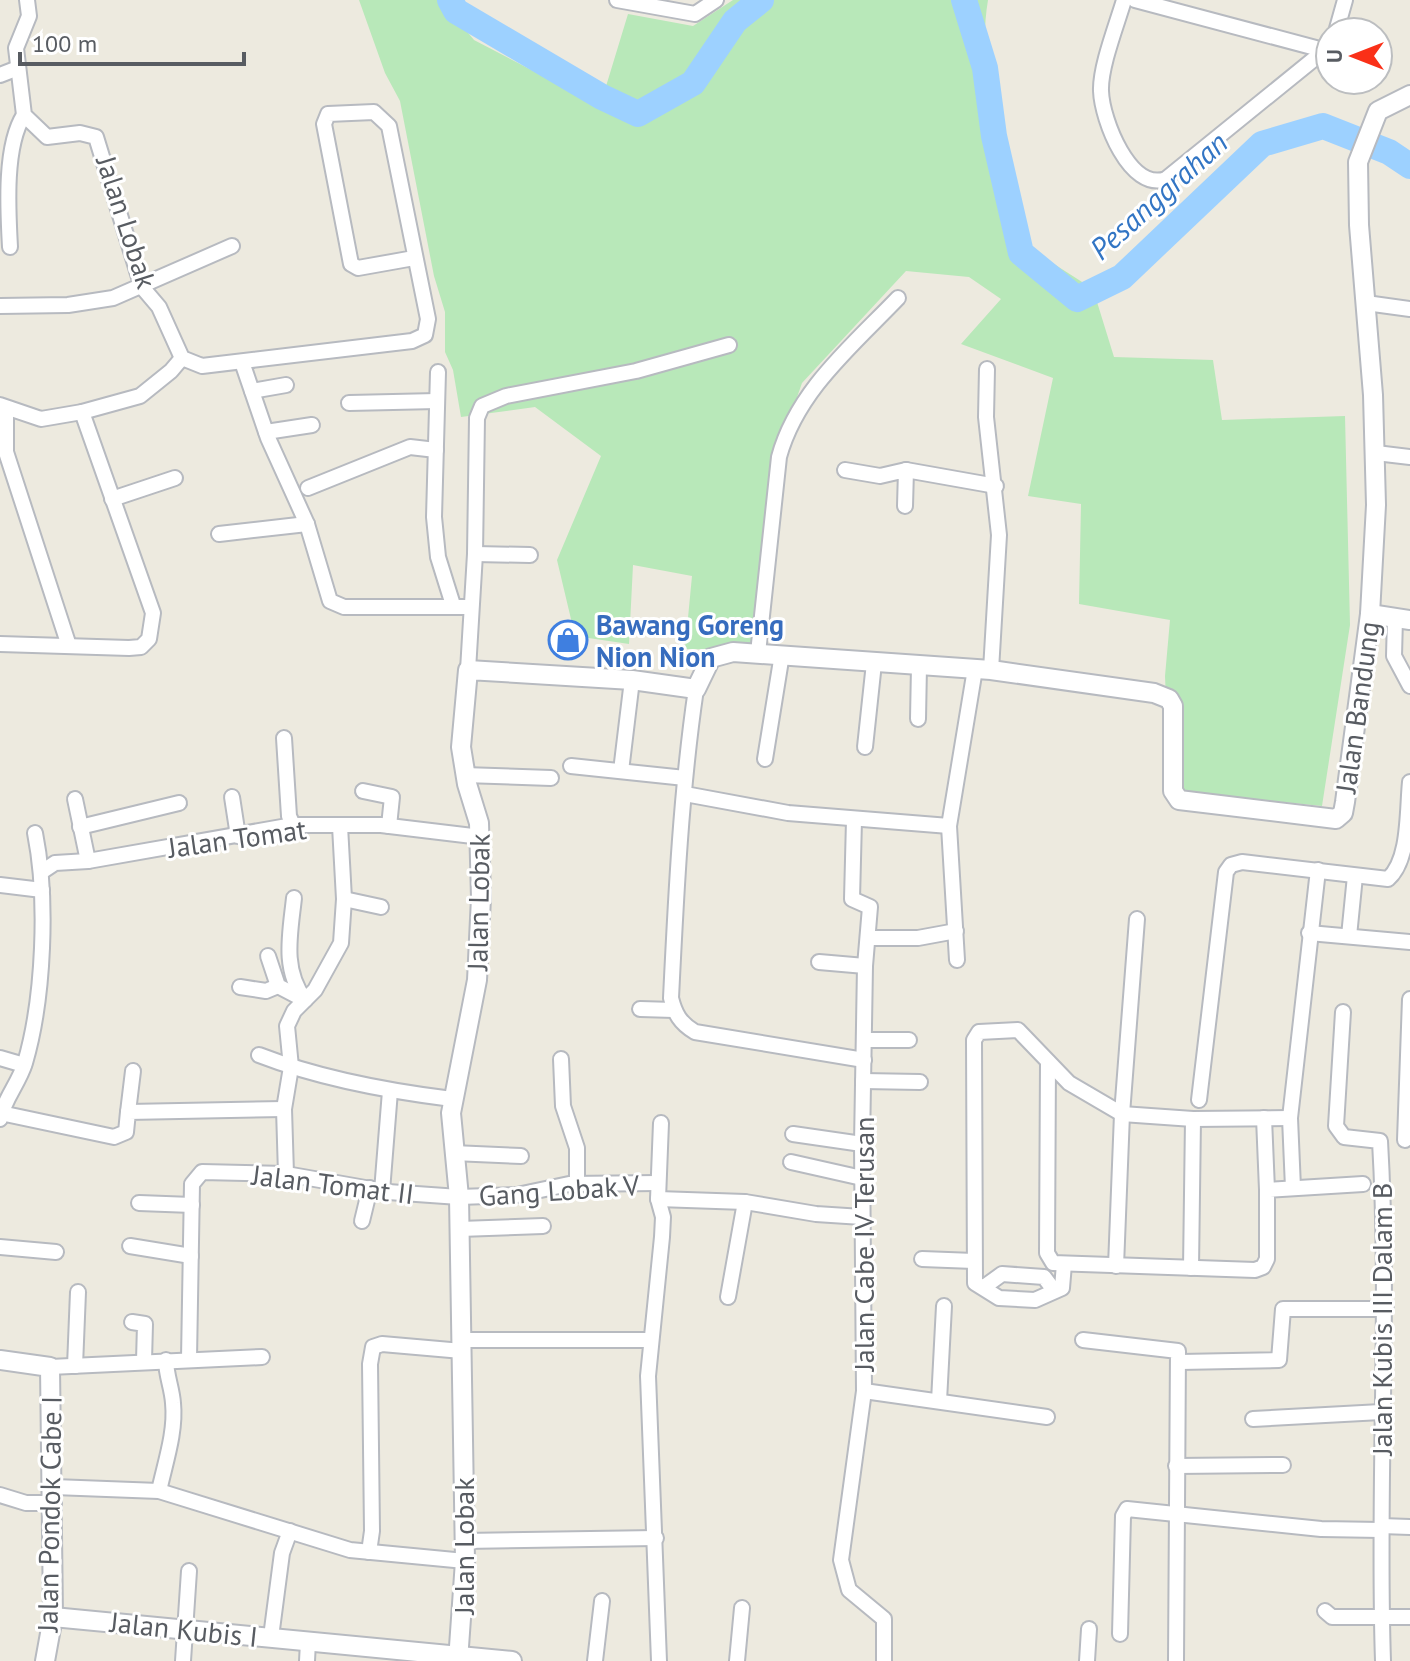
<svg xmlns="http://www.w3.org/2000/svg" width="1410" height="1661" font-family="'PT Sans',sans-serif">
<style>
.green{fill:#b8e8b9}
.lines{fill:none;stroke-linecap:round;stroke-linejoin:round}
.river{stroke:#9dd1ff;stroke-width:26}
.minor-casing{stroke:#b7bac0;stroke-width:18}
.tertiary-casing{stroke:#b7bac0;stroke-width:22}
.minor{stroke:#fff;stroke-width:14}
.tertiary{stroke:#fff;stroke-width:18}
.labels{text-anchor:middle;dominant-baseline:central;stroke-width:6;stroke-linejoin:round;paint-order:stroke}
.street-label{font-size:28px;fill:#585c62;stroke:#fff}
.shop-label{font-size:28px;font-weight:bold;fill:#366cbe;stroke:#fff;text-anchor:start}
.water-label{font-size:30px;font-style:italic;fill:#3275c4;stroke:#fff}
</style>
<rect width="100%" height="100%" fill="#edeadf"/>
<path class="green" d="M359,0H441L474,40L600,106L628,14L693,26L733,0H988C975,76 1005,173 1026,246L1093,289L1114,357L1213,360L1222,420L1345,416L1350,625L1322,806L1170,791L1165,676L1170,620L1079,604L1081,504L1028,496L1053,378L961,344L1001,299L969,277L906,271L802,383L771,472L750,650L685,649L692,576L633,565L629,644L575,636L557,560L601,456L535,407L461,417L453,370L445,352V312L434,276L400,101L385,73Z"/>
<g class="lines">
<g class="river">
<polyline points="450,0 456,11 602,97 638,114 693,83 735,21 761,0"/>
<polyline points="964,0 985,68 994,136 1021,253 1077,299 1122,277 1262,144 1323,126 1389,152 1410,166"/>
</g>
<defs>
<g id="minor">
<polyline points="27,0 29,16 16,48 24,115 47,137 80,133 96,137 142,287 159,307 182,358 202,366 412,341 425,335 428,319 389,126 374,112 328,114 324,124 351,264 358,268 414,258"/>
<polyline points="617,0 695,14 716,0"/>
<path d="M1124,0C1117,24 1100,67 1101,91C1102,120 1130,192 1166,179L1330,46"/>
<polyline points="1135,0 1327,51"/>
<polyline points="1336,32 1345,0"/>
<polyline points="0,75 18,68"/>
<path d="M10,247C8,210 4,146 24,115"/>
<polyline points="1366,303 1410,309"/>
<polyline points="0,306 68,305 113,298 232,246"/>
<polyline points="242,362 268,438 307,524 330,601 344,607 470,607"/>
<polyline points="987,369 986,417 999,535 991,670"/>
<polyline points="438,372 434,517 438,557 453,605"/>
<polyline points="252,391 286,385"/>
<polyline points="349,403 437,401"/>
<polyline points="0,405 41,419 82,412 140,396 171,371 182,358"/>
<polyline points="6,409 6,452 69,646"/>
<polyline points="266,432 312,425"/>
<polyline points="1376,453 1410,457"/>
<polyline points="845,470 880,476 906,470 905,506"/>
<polyline points="906,470 996,486"/>
<polyline points="308,488 410,447 436,450"/>
<polyline points="112,499 175,478"/>
<polyline points="219,534 307,524"/>
<polyline points="475,554 530,555"/>
<polyline points="1395,618 1394,656 1410,686"/>
<polyline points="0,644 129,648 141,647 149,639 153,613 82,412"/>
<path d="M758,653L779,457C797,391 852,346 898,298"/>
<polyline points="468,670 475,554 477,418 482,406 506,396 636,371 729,345"/>
<path d="M696,689C681,791 676,895 671,998C675,1014 680,1023 695,1032L864,1060"/>
<polyline points="918,719 919,666"/>
<polyline points="284,738 289,816 293,825"/>
<polyline points="865,747 874,663"/>
<polyline points="765,759 782,654"/>
<polyline points="571,766 685,778"/>
<polyline points="621,771 632,680"/>
<polyline points="464,775 551,778"/>
<polyline points="363,791 392,797 389,826"/>
<polyline points="685,794 788,813 949,826"/>
<polyline points="232,797 238,836"/>
<polyline points="75,799 88,861"/>
<polyline points="854,820 852,899 870,907 865,966 862,1144 864,1391 841,1560 849,1590 884,1619 884,1661"/>
<polyline points="80,827 179,803"/>
<polyline points="43,871 55,863 88,861 293,825 381,825 481,837"/>
<polyline points="0,885 42,890"/>
<path d="M294,898C290,935 282,969 305,1000"/>
<polyline points="344,899 381,907"/>
<polyline points="1309,933 1410,942"/>
<polyline points="1349,936 1355,876"/>
<polyline points="868,938 918,938 956,931"/>
<polyline points="268,956 278,986 299,997"/>
<polyline points="957,960 949,826 975,669"/>
<polyline points="819,962 865,966"/>
<polyline points="240,987 266,991 278,986"/>
<polyline points="640,1009 674,1010"/>
<path d="M1343,1012L1336,1126L1344,1137L1380,1141C1390,1314 1377,1487 1383,1661"/>
<polyline points="865,1040 909,1040"/>
<path d="M259,1055C321,1079 387,1091 452,1099"/>
<polyline points="0,1058 24,1065"/>
<polyline points="561,1059 563,1106 577,1148 577,1184"/>
<polyline points="1048,1062 1047,1253 1053,1263 1255,1270 1263,1267 1267,1259 1267,1190 1363,1184"/>
<polyline points="863,1081 920,1082"/>
<path d="M1199,1100L1226,872L1231,865L1242,862L1388,879C1410,860 1407,810 1410,782"/>
<polyline points="128,1112 133,1071"/>
<polyline points="1,1113 114,1137 126,1132 128,1112 284,1109"/>
<polyline points="1264,1118 1267,1190"/>
<path d="M0,1119C4,1099 19,1083 25,1063C44,998 48,898 35,833"/>
<polyline points="793,1134 862,1144"/>
<polyline points="1405,1140 1410,999"/>
<polyline points="453,1153 521,1156"/>
<polyline points="791,1162 862,1178"/>
<polyline points="286,1174 284,1109 291,1067 287,1026 294,1011 315,990 341,943 344,899 340,826"/>
<polyline points="1293,1188 1290,1118 1318,870"/>
<polyline points="382,1191 390,1091"/>
<polyline points="658,1199 745,1202 816,1214 862,1217"/>
<polyline points="139,1203 192,1205"/>
<polyline points="362,1221 370,1188"/>
<polyline points="460,1229 543,1226"/>
<polyline points="130,1246 191,1256"/>
<polyline points="0,1247 56,1252"/>
<polyline points="922,1259 974,1261"/>
<polyline points="1064,1264 1062,1288 1035,1300 999,1298 975,1283 974,1040 979,1032 1018,1030 1069,1083 1122,1114 1193,1119 1290,1118"/>
<polyline points="1116,1266 1122,1114 1137,919"/>
<polyline points="1191,1268 1193,1119"/>
<polyline points="984,1287 1002,1274 1044,1277 1053,1289"/>
<polyline points="728,1297 745,1202"/>
<polyline points="132,1322 145,1324 144,1361"/>
<polyline points="462,1340 651,1340"/>
<polyline points="1083,1340 1178,1351 1176,1661"/>
<polyline points="189,1359 192,1184 202,1172 286,1174 388,1192 459,1197 517,1195 569,1184 658,1183"/>
<polyline points="1180,1362 1279,1360 1283,1309 1386,1309"/>
<polyline points="75,1366 78,1292"/>
<polyline points="50,1367 262,1357"/>
<polyline points="864,1391 1047,1417"/>
<polyline points="939,1401 944,1306"/>
<polyline points="1253,1419 1381,1412"/>
<polyline points="1176,1466 1283,1465"/>
<polyline points="54,1487 159,1491 350,1550 465,1561"/>
<path d="M159,1491C165,1463 176,1432 173,1403C172,1388 166,1375 166,1360"/>
<polyline points="0,1495 26,1503 54,1503"/>
<polyline points="1381,1526 1410,1527"/>
<polyline points="464,1541 656,1538"/>
<polyline points="369,1552 372,1531 370,1364 373,1347 382,1344 462,1351"/>
<polyline points="1325,1611 1332,1617 1410,1617"/>
<polyline points="1120,1634 1123,1516 1127,1509 1321,1529 1381,1530"/>
<polyline points="271,1637 282,1553 290,1531"/>
<polyline points="183,1661 189,1571"/>
<polyline points="307,1661 308,1642"/>
<polyline points="595,1661 602,1601"/>
<polyline points="659,1661 648,1376 662,1237 663,1217 658,1199 661,1123"/>
<polyline points="737,1661 742,1608"/>
<polyline points="1087,1661 1089,1629"/>
</g>
<g id="tertiary">
<polyline points="1370,614 1410,620"/>
<polyline points="0,1360 50,1367 53,1617 45,1661"/>
<polyline points="53,1617 512,1661"/>
<polyline points="458,1661 465,1561 459,1197 451,1113 477,980 481,898 479,823 467,784 461,747 468,670 632,680 696,689 711,658 733,652 991,670 1154,693 1169,699 1173,706 1173,791 1179,800 1336,819 1343,813 1345,802 1370,614 1376,505 1373,395 1359,225 1358,162 1378,111 1410,95"/>
</g>
</defs>
<use href="#minor" class="minor-casing"/>
<use href="#tertiary" class="tertiary-casing"/>
<use href="#minor" class="minor"/>
<use href="#tertiary" class="tertiary"/>
</g>
<defs>
<symbol id="shop-ring" viewBox="-11 -11 22 22"><circle r="9.5" fill="#fff" stroke="#3f7fe0" stroke-width="1.5"/><path d="M-5-2.5h2.3a2.7 3.5 0 0 1 5.4 0H5L5.5 6h-11ZM-1.5-2.5h3a1.5 2.3 0 0 0-3 0Z" fill="#3f7fe0"/></symbol>
</defs>
<g fill-rule="evenodd">
<use href="#shop-ring" x="546" y="618" width="44" height="44"/>
</g>
<g class="labels">
<g class="street-label">
<text transform="translate(127 222) rotate(72)">Jalan Lobak</text>
<text transform="translate(1357 707) rotate(-82)">Jalan Bandung</text>
<text transform="translate(237 838) rotate(-8)">Jalan Tomat</text>
<text transform="translate(478 902) rotate(-89)">Jalan Lobak</text>
<text transform="translate(333 1184) rotate(7)">Jalan Tomat II</text>
<text transform="translate(559 1190) rotate(-4)">Gang Lobak V</text>
<text transform="translate(863 1244) rotate(-90)">Jalan Cabe IV Terusan</text>
<text transform="translate(1381 1319) rotate(-90)">Jalan Kubis III Dalam B</text>
<text transform="translate(49 1514) rotate(-89)">Jalan Pondok Cabe I</text>
<text transform="translate(463 1546) rotate(-90)">Jalan Lobak</text>
<text transform="translate(184 1629) rotate(6)">Jalan Kubis I</text>
</g>
<g class="shop-label">
<text x="596" y="624">Bawang Goreng<tspan x="596" dy="32">Nion Nion</tspan></text>
</g>
<g class="water-label">
<text transform="translate(1158 195) rotate(-42)">Pesanggrahan</text>
</g>
</g>
<g transform="translate(1354 56) rotate(270)"><circle r="38" fill="#ffffff" stroke="#bcbec0" stroke-width="2"/>
<path d="M0-6L14 30L0 20L-14 30Z" fill="#fa3018"/>
<text y="-12" font-size="22" font-weight="bold" text-anchor="middle" fill="#585c62">U</text>
</g>
<path d="M20 52v12h224v-12" fill="none" stroke="#585c62" stroke-width="4"/>
<text x="32" y="52" font-size="24" fill="#585c62" stroke="#ffffff" stroke-width="6" paint-order="stroke">100 m</text>
</svg>
